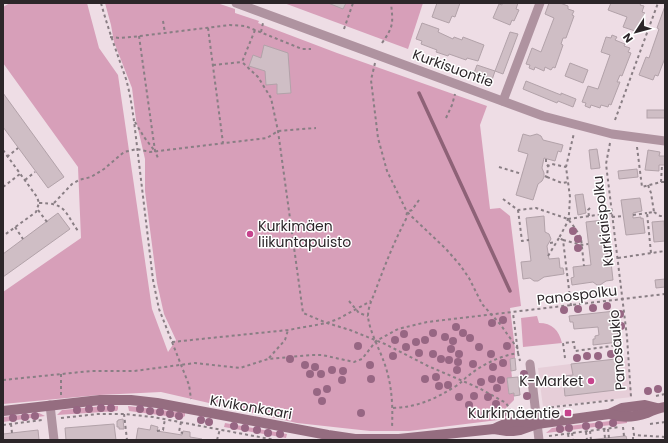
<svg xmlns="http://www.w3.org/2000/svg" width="668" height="443" font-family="Poppins,sans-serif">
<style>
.built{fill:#e6ced8}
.green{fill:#d79fb9}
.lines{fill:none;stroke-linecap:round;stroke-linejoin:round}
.stream{stroke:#8e6277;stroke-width:3.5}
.building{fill:#cfbec5;stroke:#b2a2a9}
.path{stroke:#897e84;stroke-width:2;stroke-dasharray:3 3;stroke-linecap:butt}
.street{stroke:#af93a0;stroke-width:9}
.secondary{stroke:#956d80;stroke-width:10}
.tree{fill:#976683}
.poi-dot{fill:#c6448d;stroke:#fff;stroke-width:1.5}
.labels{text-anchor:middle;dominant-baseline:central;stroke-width:3;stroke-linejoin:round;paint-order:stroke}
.street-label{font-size:14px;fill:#2c2629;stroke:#fff}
.poi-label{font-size:14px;fill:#2c2629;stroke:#fff;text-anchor:end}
</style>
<rect width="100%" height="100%" fill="#eedde5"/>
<polygon class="built" points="627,357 632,397 543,407 538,368"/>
<g class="green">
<polygon points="10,3 87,3 99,48 118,75 152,309 168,352 176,340 164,314 157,283 145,191 145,159 136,120 132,88 114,42 111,25 105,3 217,3 235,9 235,13 259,21 258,23 337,53 487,106 480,125 490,209 500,208 510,216 521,306 510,308 515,349 515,358 510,359 512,378 507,379 509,394 514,393 514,400 506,408 506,419 409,431 370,431 297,423 161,392 99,395 3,404 3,292 81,238 78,167 3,63 3,7"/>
<polygon points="284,3 423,3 408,49"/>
<path d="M537,316L539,323C552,323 559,330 562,343L523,347L521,318Z"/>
<polygon points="104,406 118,406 118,409 117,411 57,415 62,410"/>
<polygon points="128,406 185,413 185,416 182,418 129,411"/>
<polygon points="39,413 45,416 3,422 3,417"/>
<polygon points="627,419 627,423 546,433 552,428"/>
<polygon points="225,423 287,434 286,438 224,427"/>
</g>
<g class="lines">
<polyline class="stream" points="419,93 510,291"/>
</g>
<g class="building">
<polygon points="328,3 346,3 343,9"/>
<polygon points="437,3 460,3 455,17 452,16 449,23 432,17"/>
<polygon points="502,3 518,3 516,9 519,10 514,21 512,20 510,25 493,18 499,4 502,5"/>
<polygon points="549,3 560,3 568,6 568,9 574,11 572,15 574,16 566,38 563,38 561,44 563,45 555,68 553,67 551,70 545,67 544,71 535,67 534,70 529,68 530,65 526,64 532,48 541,52 554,18 545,14"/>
<polygon points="611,3 641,3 640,5 644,6 642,12 645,13 641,23 643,23 642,28 639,27 638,32 623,27 627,17 608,10"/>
<polygon points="665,6 665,58 658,76 655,75 653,80 639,75 646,57 649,58 659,29 657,28"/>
<polygon points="422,23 439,29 438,32 453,39 454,37 462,40 463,37 484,45 478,61 467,58 466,60 449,54 448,56 436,52 437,50 421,44 422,41 416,39"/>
<polygon points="510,32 518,34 503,74 495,71"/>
<polygon points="612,35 617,37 615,40 625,44 624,46 630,48 628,52 631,53 622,76 620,75 617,82 620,82 611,105 609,104 608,107 601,105 600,108 591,105 590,108 585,106 586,103 582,102 588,86 598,89 610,55 601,52 606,37 611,38"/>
<polygon points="264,45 288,53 291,93 277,94 277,84 266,85 265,71 249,66 253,55 261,58"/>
<polygon points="570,63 588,70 583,83 565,76"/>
<polygon points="477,65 495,71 492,80 474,73"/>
<polygon points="526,81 561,95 561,93 576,99 573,107 558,101 557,103 523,89"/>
<polygon points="3,93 64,177 48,188 3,127"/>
<rect x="647" y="110" width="18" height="8"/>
<polygon points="523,134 530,136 537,134 541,136 543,140 563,145 561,152 558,151 555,161 544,158 542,168 544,173 544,177 542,181 538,184 533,200 516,195 528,154 518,151"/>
<polygon points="597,149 600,168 591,169 589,150"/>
<polygon points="648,150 660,152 659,156 665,156 665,172 665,165 659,165 659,171 645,170"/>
<polygon points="637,169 638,177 619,179 618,171"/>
<polygon points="583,194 586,213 578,215 575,195"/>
<polygon points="640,198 642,211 633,213 633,218 641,217 641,219 643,218 645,233 626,235 621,200"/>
<polygon points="58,213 70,229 3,277 3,254"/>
<polygon points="544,216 545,232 549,234 551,239 547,246 549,259 559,258 560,268 563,268 564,274 544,277 538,281 534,281 530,278 523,279 521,262 531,261 526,218"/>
<polygon points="603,220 608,262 609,263 611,262 613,280 606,281 600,285 597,285 593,282 572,285 571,278 574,277 573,267 591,265 586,222"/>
<polygon points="664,221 665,241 654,242 652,222"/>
<polygon points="665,279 665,287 656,288 655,280"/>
<polygon points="615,311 619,342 593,345 593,339 595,339 595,336 599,335 598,327 574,329 573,322 570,322 569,316"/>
<polygon points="515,358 516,370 511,371 510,359"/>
<polygon points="616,359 620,387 616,390 565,396 563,376 573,375 571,364"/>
<polygon points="518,377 520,395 514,396 514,393 509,394 507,378"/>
<polygon points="123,419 124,429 119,429 119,427 117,427 117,421 118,421 118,420"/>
<polygon points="114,424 116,440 66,440 65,428"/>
<polygon points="151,425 158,427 157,431 182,435 183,431 190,432 190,437 202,439 202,440 136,440 138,428 150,430"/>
<polygon points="38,430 39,440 3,440 3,434"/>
<polygon points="624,436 626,436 627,440 588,440"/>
</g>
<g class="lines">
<g class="path">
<path d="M101,3C108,29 117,53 126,79C130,93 132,107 134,121L153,280L159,309L189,385L191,399"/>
<polyline points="163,21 165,33"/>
<polyline points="208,28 223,143"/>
<polyline points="344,29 353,3"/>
<polyline points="255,30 242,62 258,77 271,98 278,131 303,313 327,323 350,330 385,344 428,366 479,388 506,403 512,413"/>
<polyline points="261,32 263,23"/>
<polyline points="139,36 155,151 158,158"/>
<polyline points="110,37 120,38 132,37 230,25 245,26 302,49 311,49"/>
<path d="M382,43C394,26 393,23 391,3"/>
<path d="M375,63L371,80L378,138L387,171L407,212L406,219C394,242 385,265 376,289C373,298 368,306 368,316C369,330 379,348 384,362C392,384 393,405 392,428"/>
<polyline points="213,65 242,62"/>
<polyline points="446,118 452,105 455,94"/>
<polyline points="615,120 658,3"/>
<polyline points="135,122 144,137 154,150"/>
<polyline points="610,143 606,164 627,337 631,397"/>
<polyline points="637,147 642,187 661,182 665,182"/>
<polyline points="3,150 37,197 39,203 36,212 3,236"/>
<polyline points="665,156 665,154"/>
<polyline points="7,157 18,148"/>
<polyline points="546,159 546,163 548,166"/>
<polyline points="499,167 522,174"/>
<polyline points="545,176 547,177 548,166 552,164 566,167"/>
<polyline points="547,177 562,183 568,182"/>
<polyline points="25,180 35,172"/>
<polyline points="661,182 662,165"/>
<polyline points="648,185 651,193 654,212 647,213 651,253"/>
<polyline points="3,187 20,174"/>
<polyline points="503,199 518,210 536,208 568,219 575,228 581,238 584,266"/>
<polyline points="419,200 412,210 407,212 446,249 460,265 469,278 482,304 500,324 518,349"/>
<path d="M39,203C66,203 64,211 78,231"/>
<polyline points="54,203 72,184 79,180 91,177 104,169 124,152 137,149 150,152 267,138 278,131 316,128"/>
<polyline points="38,210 47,222"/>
<polyline points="518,210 522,241 529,240"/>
<polyline points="654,212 660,216 665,216"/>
<polyline points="633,215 647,213"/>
<polyline points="589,216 588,210 590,208"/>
<polyline points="612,217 623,216"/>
<polyline points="568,219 612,213"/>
<polyline points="15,227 23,239"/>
<polyline points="563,240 582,245 588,244"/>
<polyline points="550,243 556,242"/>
<polyline points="548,256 559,238"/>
<polyline points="618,258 665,251"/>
<polyline points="349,301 359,313 368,316"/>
<polyline points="571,306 563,240 559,238 567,223 569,214 570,197 566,167 574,133"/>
<polyline points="172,342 288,330 327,323 338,319 371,301"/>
<polyline points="518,353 520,361"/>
<polyline points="269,358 285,340 288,330"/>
<polyline points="565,358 563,343 574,342 575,351 619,345"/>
<polyline points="61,374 61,395"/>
<polyline points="3,380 91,371 134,371 195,363 240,368 268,359 311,355 322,355 354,362 362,359 376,341 398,329 427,322 665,294"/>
<polyline points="656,396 665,394"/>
<path d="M393,408C418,407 435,399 456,386C461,383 464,379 468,376C483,364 500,356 518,353L513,313"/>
<polyline points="545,408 614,400"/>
<polyline points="124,414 127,440"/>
<polyline points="61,418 98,414 124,414 153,417 275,440"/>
<polyline points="181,422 179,432 183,433"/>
<polyline points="11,424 12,433"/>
<polyline points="650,424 665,422"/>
<polyline points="3,425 42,420"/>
<polyline points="623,427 624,436"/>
<polyline points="633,427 634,435 665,437"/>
<polyline points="604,429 605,438"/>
<polyline points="608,429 609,438"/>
<polyline points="157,431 163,430 165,419"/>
<polyline points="590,431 591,440"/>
<polyline points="586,432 587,440"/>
<polyline points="572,433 573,440"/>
<polyline points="568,434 569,440"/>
<polyline points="549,436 620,427"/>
<polyline points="217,440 220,429"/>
<polyline points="633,440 633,435 634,435"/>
</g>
<g class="street">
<polyline points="236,3 543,116 612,134 665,141"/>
<polyline points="503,101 540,3"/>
<polyline points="530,364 539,440"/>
<polyline points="50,405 54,440"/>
</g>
<g class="secondary">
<polyline points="3,411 100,400 131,400 157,403 328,435 355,439 399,439 494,429 507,431 513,431 520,430 537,424 609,414 622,408 645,405 657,408"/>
<path d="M609,414C621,418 635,417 647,413C653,410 658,408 665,407"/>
<path d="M494,429C511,420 517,420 536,424"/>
</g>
</g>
<g class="tree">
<circle cx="573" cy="231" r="4"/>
<circle cx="578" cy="239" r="4"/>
<circle cx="578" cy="248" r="4"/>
<circle cx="607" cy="306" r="4"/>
<circle cx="593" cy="308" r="4"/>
<circle cx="578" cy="309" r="4"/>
<circle cx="564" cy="310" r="4"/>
<circle cx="620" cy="314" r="4"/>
<circle cx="503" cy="320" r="4"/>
<circle cx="492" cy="323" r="4"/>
<circle cx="621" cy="326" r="4"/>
<circle cx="456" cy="327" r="4"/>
<circle cx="433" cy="333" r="4"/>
<circle cx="463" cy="333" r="4"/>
<circle cx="404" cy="334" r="4"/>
<circle cx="445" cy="337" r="4"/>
<circle cx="470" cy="338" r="4"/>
<circle cx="395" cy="340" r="4"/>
<circle cx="425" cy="340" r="4"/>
<circle cx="453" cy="341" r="4"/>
<circle cx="416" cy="342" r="4"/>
<circle cx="358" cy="346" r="4"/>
<circle cx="507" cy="346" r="4"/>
<circle cx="406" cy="347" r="4"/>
<circle cx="479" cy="347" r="4"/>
<circle cx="451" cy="349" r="4"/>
<circle cx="419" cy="353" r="4"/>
<circle cx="433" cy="354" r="4"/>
<circle cx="459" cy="354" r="4"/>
<circle cx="491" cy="354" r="4"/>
<circle cx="611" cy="354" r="4"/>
<circle cx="393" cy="356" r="4"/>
<circle cx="587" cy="356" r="4"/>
<circle cx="598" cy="356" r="4"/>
<circle cx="577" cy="358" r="4"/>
<circle cx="290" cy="359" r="4"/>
<circle cx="441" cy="359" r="4"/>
<circle cx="449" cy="360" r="4"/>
<circle cx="458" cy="362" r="4"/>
<circle cx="503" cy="363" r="4"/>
<circle cx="473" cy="364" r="4"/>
<circle cx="305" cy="365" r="4"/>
<circle cx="370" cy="365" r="4"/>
<circle cx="315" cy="367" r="4"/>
<circle cx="493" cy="367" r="4"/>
<circle cx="332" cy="370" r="4"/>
<circle cx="457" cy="370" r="4"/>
<circle cx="343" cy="371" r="4"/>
<circle cx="310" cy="374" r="4"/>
<circle cx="321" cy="374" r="4"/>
<circle cx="524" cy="374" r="4"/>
<circle cx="436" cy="377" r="4"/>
<circle cx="371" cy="379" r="4"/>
<circle cx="425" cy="379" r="4"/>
<circle cx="492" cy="379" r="4"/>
<circle cx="342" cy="380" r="4"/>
<circle cx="501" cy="380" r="4"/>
<circle cx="481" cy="382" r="4"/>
<circle cx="448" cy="385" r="4"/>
<circle cx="439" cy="386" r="4"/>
<circle cx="497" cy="388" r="4"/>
<circle cx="327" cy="389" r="4"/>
<circle cx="658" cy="389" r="4"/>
<circle cx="648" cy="391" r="4"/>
<circle cx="317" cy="392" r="4"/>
<circle cx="474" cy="396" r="4"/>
<circle cx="527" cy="396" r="4"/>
<circle cx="459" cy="397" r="4"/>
<circle cx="488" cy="397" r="4"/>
<circle cx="322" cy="401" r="4"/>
<circle cx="496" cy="404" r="4"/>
<circle cx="469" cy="405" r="4"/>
<circle cx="101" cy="408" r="4"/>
<circle cx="111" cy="408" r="4"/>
<circle cx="89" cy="409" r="4"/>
<circle cx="140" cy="409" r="4"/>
<circle cx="77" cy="410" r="4"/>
<circle cx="150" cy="411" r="4"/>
<circle cx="160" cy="412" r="4"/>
<circle cx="361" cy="413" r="4"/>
<circle cx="503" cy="413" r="4"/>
<circle cx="170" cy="414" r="4"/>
<circle cx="485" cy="414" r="4"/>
<circle cx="35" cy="416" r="4"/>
<circle cx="179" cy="416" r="4"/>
<circle cx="25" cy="417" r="4"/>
<circle cx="13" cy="418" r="4"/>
<circle cx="201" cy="420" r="4"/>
<circle cx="209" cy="422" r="4"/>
<circle cx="613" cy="423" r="4"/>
<circle cx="599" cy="425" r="4"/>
<circle cx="234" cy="426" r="4"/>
<circle cx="586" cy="426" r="4"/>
<circle cx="245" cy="428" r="4"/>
<circle cx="569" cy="428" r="4"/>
<circle cx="560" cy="429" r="4"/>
<circle cx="257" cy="430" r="4"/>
<circle cx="268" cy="433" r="4"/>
<circle cx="280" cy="434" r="4"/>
</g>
<g class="poi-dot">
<circle cx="250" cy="234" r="4"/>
<circle cx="591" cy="381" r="4"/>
<rect x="564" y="409" width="8" height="8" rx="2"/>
</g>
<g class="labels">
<g class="street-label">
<text transform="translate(453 68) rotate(20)">Kurkisuontie</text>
<text transform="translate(603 221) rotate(-97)">Kurkiaispolku</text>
<text transform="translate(577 295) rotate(-7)">Panospolku</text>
<text transform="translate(617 350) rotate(-95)">Panosaukio</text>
<text transform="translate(251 407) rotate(10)">Kivikonkaari</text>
</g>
<g class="poi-label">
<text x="258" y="226" text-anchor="start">Kurkimäen<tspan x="258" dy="16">liikuntapuisto</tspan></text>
<text x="583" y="381">K-Market</text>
<text x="560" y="413">Kurkimäentie</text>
</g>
</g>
<rect width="668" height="443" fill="none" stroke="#2c2629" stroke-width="8"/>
<g transform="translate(636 32) rotate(234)" stroke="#ffffff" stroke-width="3" paint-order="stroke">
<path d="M0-3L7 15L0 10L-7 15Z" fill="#2c2629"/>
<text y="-6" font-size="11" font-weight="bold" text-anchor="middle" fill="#2c2629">N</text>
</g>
</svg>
